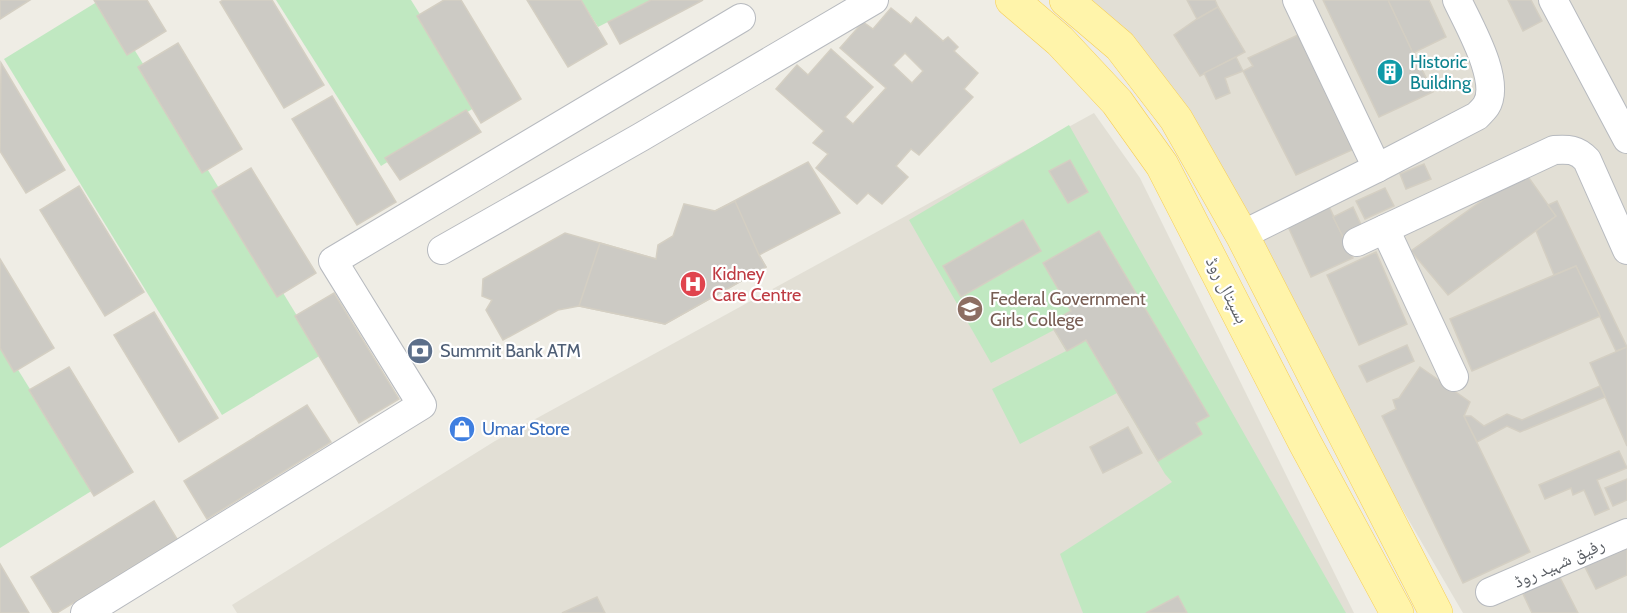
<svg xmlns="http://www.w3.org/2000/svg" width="1627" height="613" font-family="Cabin,'Noto Naskh Arabic',sans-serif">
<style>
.education{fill:#e2dfd5}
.green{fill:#c0e8c1}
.building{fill:#cccac4;stroke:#d4cfc3;stroke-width:1.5;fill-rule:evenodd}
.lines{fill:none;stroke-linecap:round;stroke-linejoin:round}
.minor-casing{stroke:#b7babf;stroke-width:30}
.major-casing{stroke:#f7ce56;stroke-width:34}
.minor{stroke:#fff;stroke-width:28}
.major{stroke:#fff4aa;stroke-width:33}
.labels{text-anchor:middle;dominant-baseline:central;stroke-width:4.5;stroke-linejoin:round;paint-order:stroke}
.culture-label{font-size:18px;fill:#0d838f;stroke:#fff;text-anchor:start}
.health-label{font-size:18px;fill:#be3a42;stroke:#fff;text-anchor:start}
.street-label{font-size:18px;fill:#5c6066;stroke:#fff}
.education-label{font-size:18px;fill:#785e54;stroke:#fff;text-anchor:start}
.service-label{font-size:18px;fill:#4e5e75;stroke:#fff;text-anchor:start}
.shop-label{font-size:18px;fill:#366cbe;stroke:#fff;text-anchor:start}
</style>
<rect width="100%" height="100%" fill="#efede5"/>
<g class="education">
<polygon points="1066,0 1627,0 1627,613 1463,613 1242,235"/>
<polygon points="1094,113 1140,178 1354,613 237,613 232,605 495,441"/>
</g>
<g class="green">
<polygon points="100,0 104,0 321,355 222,415 4,59"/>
<polygon points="276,0 411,0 477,106 381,166"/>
<polygon points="581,0 651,0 598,27"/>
<polygon points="1069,125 1346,613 1083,613 1060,554 1172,482 1165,474 1117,393 1020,444 992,389 1066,351 1054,330 991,363 909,220"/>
<polygon points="0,341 93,490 0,548"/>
</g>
<g class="building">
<polygon points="0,0 30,0 0,19"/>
<polygon points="94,0 147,0 166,31 127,55"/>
<polygon points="223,0 272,0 324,85 284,108 220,2"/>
<polygon points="444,0 461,0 521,99 481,123 417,16"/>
<polygon points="527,0 581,0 607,44 568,67"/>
<polygon points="651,0 703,0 620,44 608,22"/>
<polygon points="1187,0 1215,0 1218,7 1197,19"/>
<polygon points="1323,0 1388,0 1433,92 1379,117"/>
<polygon points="1388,0 1429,0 1446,37 1413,53"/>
<polygon points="1508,0 1531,0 1542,21 1523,31"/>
<polygon points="1218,7 1245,52 1200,76 1174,35 1197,19"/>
<path d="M891,8L911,24L916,17L943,41L948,37L958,47L954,51L978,73L964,89L973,97L919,155L911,149L896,166L908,177L882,204L868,193L857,204L816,168L828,154L813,143L824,131L776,89L797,65L808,75L831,49L873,87L845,117L853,124L886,88L840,48L863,22L873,29ZM905,53L923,71L912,83L893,65Z"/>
<polygon points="1298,35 1352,150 1296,175 1243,71 1253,66 1248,58"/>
<polygon points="178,43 242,149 202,173 138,67"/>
<polygon points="1236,57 1243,71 1225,78 1230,93 1216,99 1204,73"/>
<polygon points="1,63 65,170 26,193 0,151"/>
<polygon points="332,96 396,202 357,225 292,119"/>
<polygon points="466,110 481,132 400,180 385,158"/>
<polygon points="1070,160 1088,192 1068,203 1049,171"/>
<polygon points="808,162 840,213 759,255 766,267 665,324 579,306 558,310 503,340 486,310 492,300 482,296 483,279 565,233 656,259 693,244 715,211"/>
<polygon points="1424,164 1431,179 1406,189 1400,174"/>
<polygon points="251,168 316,273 277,297 212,191"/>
<polygon points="1524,171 1556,216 1448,295 1411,251"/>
<polygon points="79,186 144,292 105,316 40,210"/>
<polygon points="1385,188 1394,206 1365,219 1356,201"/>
<polygon points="735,201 759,255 766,267 665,324 579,306 600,243 656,259 658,245 673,236 684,204 715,211"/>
<polygon points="1557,201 1627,347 1616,351 1576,266 1554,275 1536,231 1556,216 1548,205"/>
<polygon points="1327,202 1353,258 1311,277 1286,222"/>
<polygon points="1353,207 1362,227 1343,237 1333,217"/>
<polygon points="1023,220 1041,251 961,297 943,266"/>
<polygon points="1099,231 1209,416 1196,423 1202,434 1158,461 1086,340 1067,351 1050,323 1071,311 1043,263"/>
<polygon points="1376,252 1407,324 1359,345 1327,275"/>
<polygon points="0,259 54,348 14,372 0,348"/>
<polygon points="1576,266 1600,316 1472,371 1450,319"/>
<polygon points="334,293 399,399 359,423 295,316"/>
<polygon points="154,312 218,418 179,442 114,335"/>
<polygon points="1407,345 1414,361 1367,382 1359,366"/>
<polygon points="1627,347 1627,446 1590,363"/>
<polygon points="69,367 133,472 94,496 29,390"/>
<polygon points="1420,367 1470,402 1464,416 1530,552 1463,583 1382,416 1396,409 1393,400 1399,398"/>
<polygon points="1600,386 1605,397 1520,432 1507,426 1477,442 1464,416 1471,416 1484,426 1507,414 1522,420"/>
<polygon points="307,405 331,442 207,519 184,481"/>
<polygon points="1128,427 1142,453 1103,473 1090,447"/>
<polygon points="1619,451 1627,468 1597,480 1609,509 1595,515 1584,490 1573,495 1571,488 1545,499 1539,485"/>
<polygon points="1627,479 1627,500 1613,506 1605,488"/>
<polygon points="154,501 177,539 57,613 53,613 31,577"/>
<polygon points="1627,539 1627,575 1596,589 1581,559"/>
<polygon points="1551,560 1578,613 1532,613 1515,577"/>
<polygon points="0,564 29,613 0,613"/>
<polygon points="1178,596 1187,613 1146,613"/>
<polygon points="597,597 605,613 562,613"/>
</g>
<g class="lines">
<defs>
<g id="minor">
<polyline points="1297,0 1377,168"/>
<polyline points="1553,0 1627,139"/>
<polyline points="1385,229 1454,377"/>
<path d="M1242,235L1377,168L1477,116C1480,113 1484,109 1486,106C1502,81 1468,24 1457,0"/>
<path d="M1357,242L1554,150C1568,149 1577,149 1587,160L1627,250"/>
<polyline points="442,250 641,137 874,0"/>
<polyline points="1490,592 1627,533"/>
<polyline points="85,613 422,405 333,261 741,18"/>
</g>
<g id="major">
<polyline points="1012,0 1060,41 1117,102 1162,165 1305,443 1397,613"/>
<polyline points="1066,0 1120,46 1176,119 1242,235 1436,613"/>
</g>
</defs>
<use href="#minor" class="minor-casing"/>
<use href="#major" class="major-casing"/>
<use href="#minor" class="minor"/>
<use href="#major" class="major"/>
</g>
<defs>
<symbol id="building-disc" viewBox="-11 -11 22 22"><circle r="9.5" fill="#0f9aa8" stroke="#fff"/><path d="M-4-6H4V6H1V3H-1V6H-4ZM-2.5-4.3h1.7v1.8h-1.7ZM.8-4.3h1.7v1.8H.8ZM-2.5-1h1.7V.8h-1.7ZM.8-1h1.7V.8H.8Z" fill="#fff"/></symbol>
<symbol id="hospital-disc" viewBox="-11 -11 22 22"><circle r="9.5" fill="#e0444e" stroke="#fff"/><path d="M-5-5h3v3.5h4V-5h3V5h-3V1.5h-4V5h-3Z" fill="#fff"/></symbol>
<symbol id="school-disc" viewBox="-11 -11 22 22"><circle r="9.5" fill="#8d6e63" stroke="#fff"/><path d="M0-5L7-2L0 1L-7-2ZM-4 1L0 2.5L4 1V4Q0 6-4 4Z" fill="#fff"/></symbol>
<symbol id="bank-disc" viewBox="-11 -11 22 22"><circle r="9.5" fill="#5c6f8a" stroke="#fff"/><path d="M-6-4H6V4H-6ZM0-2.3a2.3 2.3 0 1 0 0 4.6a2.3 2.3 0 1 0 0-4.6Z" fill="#fff"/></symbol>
<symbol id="shop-disc" viewBox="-11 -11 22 22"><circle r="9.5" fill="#3f7fe0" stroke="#fff"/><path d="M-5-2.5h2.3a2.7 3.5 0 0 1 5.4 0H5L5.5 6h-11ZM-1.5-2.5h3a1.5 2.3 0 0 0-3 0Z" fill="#fff"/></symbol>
</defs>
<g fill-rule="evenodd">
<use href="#building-disc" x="1375" y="57" width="30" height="30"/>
<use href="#hospital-disc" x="678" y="269" width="30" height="30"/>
<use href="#school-disc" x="955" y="294" width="30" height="30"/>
<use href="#bank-disc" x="405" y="336" width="30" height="30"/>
<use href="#shop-disc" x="447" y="414" width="30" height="30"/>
</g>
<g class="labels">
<g class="culture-label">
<text x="1410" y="62">Historic<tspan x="1410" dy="21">Building</tspan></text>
</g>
<g class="health-label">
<text x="712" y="274">Kidney<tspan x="712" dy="21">Care Centre</tspan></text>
</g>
<g class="street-label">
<text transform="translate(1227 290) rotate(63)">ہسپتال روڈ</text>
<text transform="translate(1559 563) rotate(-24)">رفیق شہید روڈ</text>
</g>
<g class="education-label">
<text x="990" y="299">Federal Government<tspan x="990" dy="21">Girls College</tspan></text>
</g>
<g class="service-label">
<text x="440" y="351">Summit Bank ATM</text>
</g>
<g class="shop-label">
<text x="482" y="429">Umar Store</text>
</g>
</g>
</svg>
